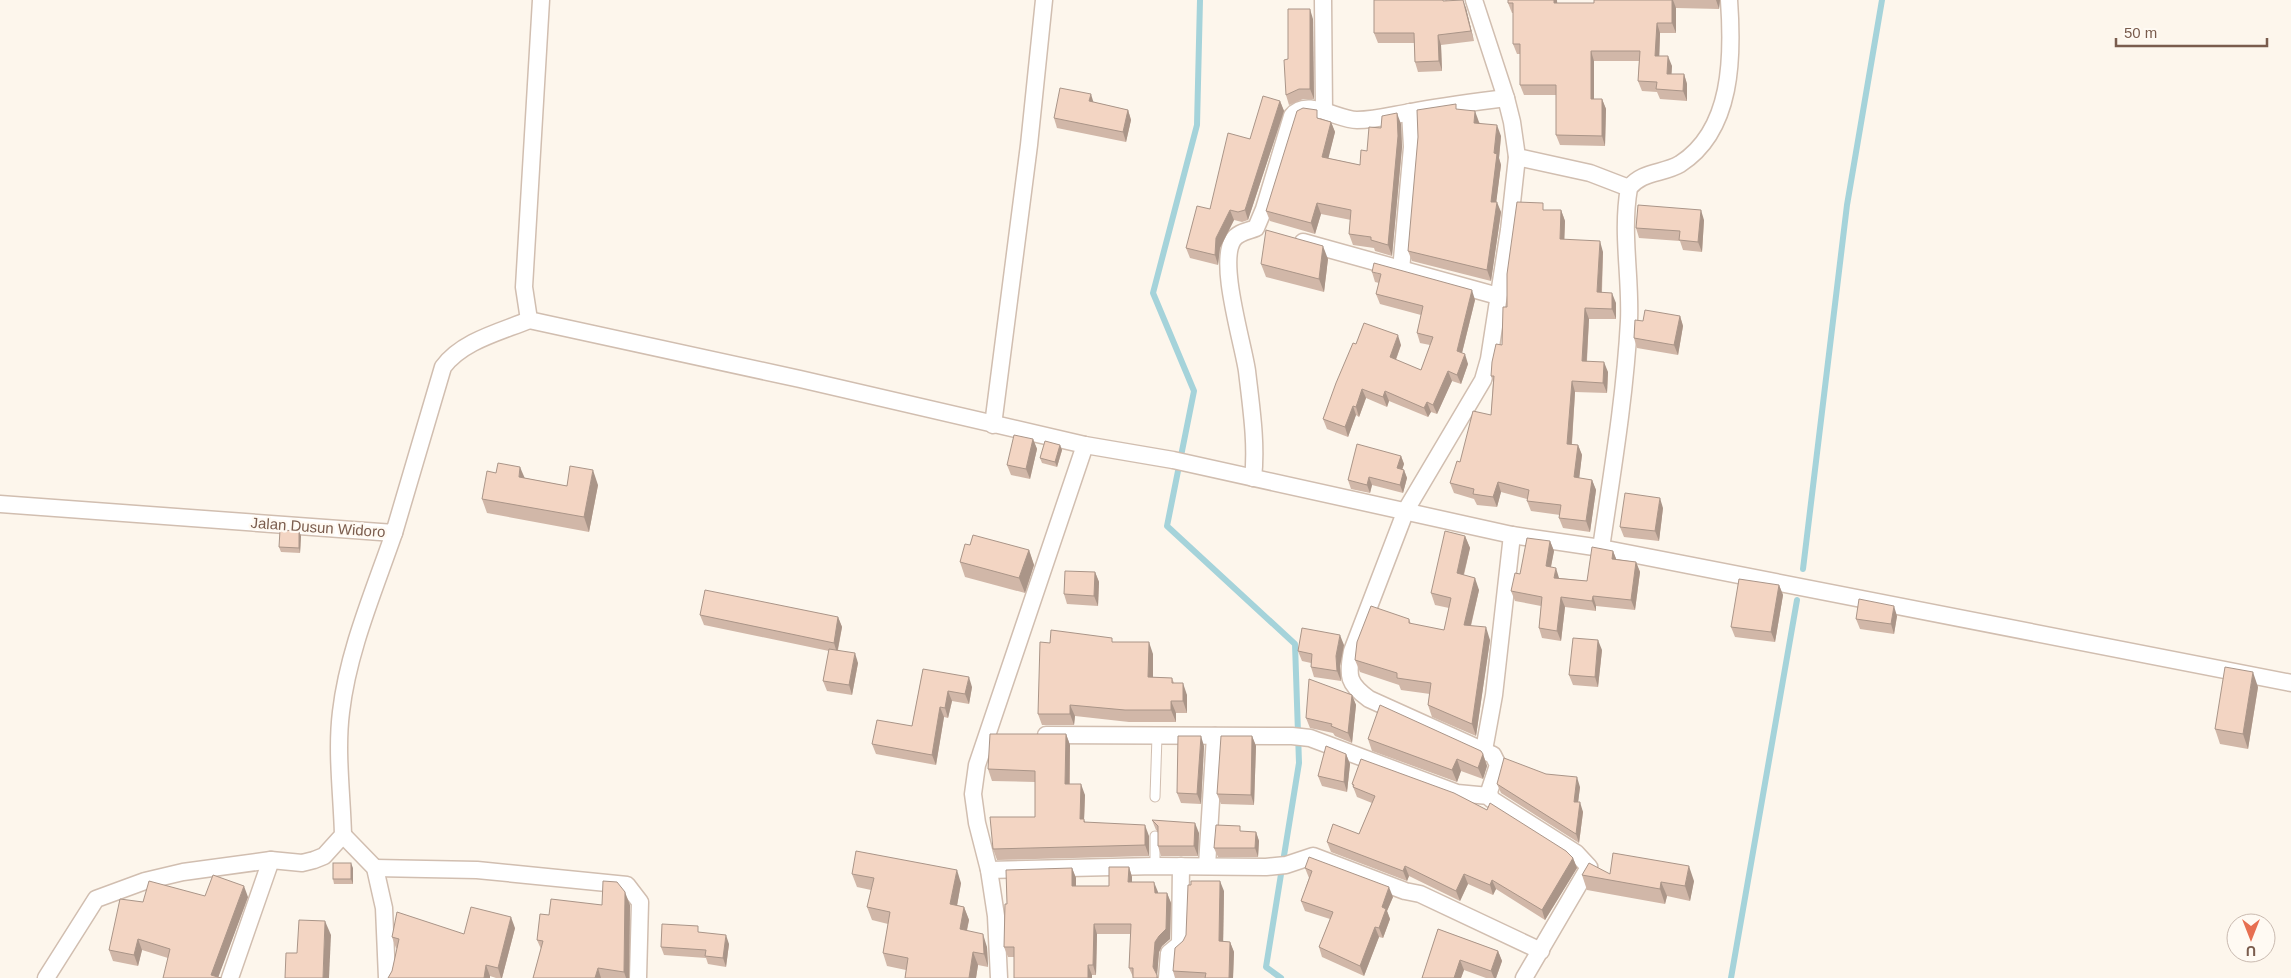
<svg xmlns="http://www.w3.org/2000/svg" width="2291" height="978" font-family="Arial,sans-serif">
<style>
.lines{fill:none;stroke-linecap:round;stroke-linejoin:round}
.stream{stroke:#a5d3da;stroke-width:6}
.service-casing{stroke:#d1beb0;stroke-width:11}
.minor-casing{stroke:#d1beb0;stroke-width:19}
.service{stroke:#fff;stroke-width:9}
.minor{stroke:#fff;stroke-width:16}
.wall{fill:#d1b7a8}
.shaded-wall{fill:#aa9588}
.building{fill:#f3d5c3;stroke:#aa9588}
.labels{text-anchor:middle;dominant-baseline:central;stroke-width:4.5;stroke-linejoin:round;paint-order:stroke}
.street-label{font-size:15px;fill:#7a5c4d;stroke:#fffaf3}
</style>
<rect width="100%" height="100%" fill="#fdf6ec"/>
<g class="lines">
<g class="stream">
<polyline points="1200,0 1197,125 1153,293 1194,391 1167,526 1295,644 1299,763 1266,967 1281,978"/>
<polyline points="1803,569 1847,205 1882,0"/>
<polyline points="1731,978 1797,600"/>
</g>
<defs>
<g id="service">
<polyline points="1155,797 1157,736"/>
<polyline points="1155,836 1155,866"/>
</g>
<g id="minor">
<polyline points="1323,0 1324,112"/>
<path d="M1474,0L1506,98L1512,122L1517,157L1509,230L1489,359L1483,380L1406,510L1352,651C1347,676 1348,684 1369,699L1493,755L1498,765L1489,792L1491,799L1576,853L1589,867L1524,978"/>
<polyline points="1517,157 1590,173 1629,188"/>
<polyline points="1303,242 1498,296"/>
<polyline points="1401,270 1412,147 1410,112"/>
<polyline points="529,320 800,379 1085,445 1173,460 1512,535 1601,548 2291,683"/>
<polyline points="529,320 524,287 541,0"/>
<polyline points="993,425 1029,145 1044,0"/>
<path d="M1253,478C1257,444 1251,406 1247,371C1243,343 1218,263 1233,240C1238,232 1249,231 1256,228L1264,209L1292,116C1306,97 1338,120 1357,120C1375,120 1393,115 1411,112C1442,106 1475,102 1506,98"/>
<path d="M0,504L394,533L443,367C462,341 500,332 529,320"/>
<path d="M1601,548C1612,473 1625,397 1629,321C1631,277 1621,233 1629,188C1642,171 1663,174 1680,164C1733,130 1733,56 1729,0"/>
<polyline points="1046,735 1292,736 1310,738 1457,793 1489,796"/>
<polyline points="1484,750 1494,695 1512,535"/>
<polyline points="343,835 375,868 384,908 387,978"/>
<polyline points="1207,866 1215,736"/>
<polyline points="375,868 477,870 627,885 640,902 638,978"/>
<polyline points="989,870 1155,866 1266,867 1286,865 1313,856 1405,891 1420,894 1541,951"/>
<path d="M46,978L96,899L145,881L183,872L271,860L302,863L314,860L324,856L343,835C342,795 336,752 341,712C348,651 374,591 394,533"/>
<polyline points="230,978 271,860"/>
<polyline points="999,978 996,916 989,870 977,823 973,794 977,765 1085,445"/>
<polyline points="1167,978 1169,953 1180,944 1181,866"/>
</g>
</defs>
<use href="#service" class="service-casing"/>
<use href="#minor" class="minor-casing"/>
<use href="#service" class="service"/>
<use href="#minor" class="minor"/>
</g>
<g class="wall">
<polygon points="1446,0 1466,8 1474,41 1441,45 1442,71 1418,72 1415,62 1414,43 1378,43 1374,33"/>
<polygon points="1508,0 1557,0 1557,3 1594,3 1594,0 1720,0 1719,9 1676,8 1676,33 1660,33 1659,56 1672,66 1671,74 1684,74 1687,84 1687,101 1660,99 1657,92 1642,91 1638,81 1639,61 1594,61 1594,99 1602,99 1606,109 1605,146 1560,145 1556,135 1556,95 1524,95 1520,85 1520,54 1517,54 1513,44 1513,13 1512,13 1508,3"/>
<polygon points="1313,19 1314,99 1303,99 1289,105 1286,95 1288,59"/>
<polygon points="1280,101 1284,111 1248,220 1242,222 1234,220 1220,248 1218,265 1190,258 1186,248 1210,209 1250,139"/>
<polygon points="1093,102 1128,110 1131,120 1126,142 1057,128 1054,118"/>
<polygon points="1458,109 1501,136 1499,158 1501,165 1496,202 1501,212 1491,281 1412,261 1408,251"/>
<polygon points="1320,118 1331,122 1335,132 1328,158 1360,165 1367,151 1381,128 1401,124 1402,147 1392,256 1375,251 1374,248 1353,245 1349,234 1351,220 1321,214 1315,234 1270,221 1266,211"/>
<polygon points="1546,210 1561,210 1565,221 1564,240 1603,252 1602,293 1616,303 1616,319 1589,319 1587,361 1608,372 1607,393 1575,392 1572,444 1578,445 1582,455 1579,478 1592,480 1596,490 1590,532 1563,528 1559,518 1560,515 1531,511 1527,501 1527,499 1501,492 1497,507 1477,505 1474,499 1454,493 1450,483 1460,462 1491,415 1493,382 1491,376 1502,345 1507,307"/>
<polygon points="1704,220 1702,252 1683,250 1680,241 1639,238 1636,228"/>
<polygon points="1328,259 1324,292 1266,277 1261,264"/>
<polygon points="1372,272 1475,300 1462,353 1468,364 1461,384 1452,381 1437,414 1431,412 1428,417 1389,401 1387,407 1366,398 1359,417 1356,415 1348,437 1327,429 1323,419 1356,344 1401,345 1396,360 1421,370 1430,345 1420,343 1417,333 1421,315 1380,304 1376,294 1379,283 1375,282"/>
<polygon points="1680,316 1683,326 1678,355 1637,348 1634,338 1643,321"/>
<polygon points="1033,439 1037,449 1030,479 1011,475 1007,465"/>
<polygon points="1060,445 1062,450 1057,467 1042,463 1040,458"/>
<polygon points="1401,456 1404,464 1402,469 1404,470 1407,478 1403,493 1372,485 1370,493 1351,489 1348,480"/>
<polygon points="525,478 567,486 598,485 589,532 487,513 482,499"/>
<polygon points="1663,508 1659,541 1624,537 1620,527"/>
<polygon points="299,531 301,536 300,553 281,552 279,547"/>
<polygon points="1465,536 1470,548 1464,575 1479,590 1471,626 1490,640 1476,736 1432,717 1428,705 1430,694 1401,690 1399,685 1360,672 1355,660 1409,619 1411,624 1444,630 1449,608 1435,605 1431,593"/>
<polygon points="1550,541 1554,551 1551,567 1559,578 1587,581 1613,551 1616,559 1636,562 1640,572 1635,610 1596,606 1596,611 1565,607 1561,641 1542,638 1539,628 1541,606 1515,601 1511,591 1520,574"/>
<polygon points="970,545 1029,550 1034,565 1025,593 965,577 960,562"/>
<polygon points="1095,572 1099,582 1098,606 1067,604 1064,594"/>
<polygon points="1779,585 1783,595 1775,642 1735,637 1731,627"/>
<polygon points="700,615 838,617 842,627 838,650 858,663 852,695 827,691 823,681 829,651 704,625"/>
<polygon points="1897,616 1894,634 1860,629 1856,619"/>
<polygon points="1113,642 1153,654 1153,677 1172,678 1174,683 1187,695 1187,713 1176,713 1176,722 1129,722 1075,716 1074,725 1042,725 1038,714 1050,643"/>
<polygon points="1344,645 1340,666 1341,681 1314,677 1311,667 1311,663 1302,661 1298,651"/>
<polygon points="1602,650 1598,687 1573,685 1569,675"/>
<polygon points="923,669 972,687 969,704 952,701 948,718 944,717 936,765 876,754 872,744 912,726"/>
<polygon points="2258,687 2248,749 2220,744 2215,729"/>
<polygon points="1352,695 1356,705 1352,743 1335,736 1333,733 1310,728 1306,718"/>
<polygon points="1066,734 1070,745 1070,784 1085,795 1084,820 1085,822 1149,836 1149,856 997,860 993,849 1035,817 1035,782 992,781 988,769"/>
<polygon points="1252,736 1256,746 1254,805 1221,804 1217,794"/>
<polygon points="1368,739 1483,754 1487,766 1483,779 1461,771 1457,782 1372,751"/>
<polygon points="1204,746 1201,804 1181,803 1177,793"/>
<polygon points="1346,754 1350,764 1347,792 1322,786 1318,776"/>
<polygon points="1352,784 1573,858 1577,868 1545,920 1496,889 1493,895 1468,884 1460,901 1409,876 1407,881 1331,852 1327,842 1359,834 1372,803 1357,797"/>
<polygon points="1497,784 1580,787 1578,802 1583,812 1579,843 1501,793"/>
<polygon points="1152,820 1199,833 1198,856 1161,856 1158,846 1158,832 1156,830"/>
<polygon points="1242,832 1256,832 1259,841 1258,857 1218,857 1214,848"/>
<polygon points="1129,867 1132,877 1132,882 1158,892 1158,893 1167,893 1171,903 1170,939 1162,946 1159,952 1157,976 1133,977 1129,968 1131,934 1097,934 1096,975 1092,975 1092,978 1014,978 1014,957 1008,957 1004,947 1007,904 1072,868 1076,878 1076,886 1109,886"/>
<polygon points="353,868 353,884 334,884 333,879"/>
<polygon points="1305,868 1393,897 1387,911 1390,919 1383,938 1379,937 1364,976 1322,957 1319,947 1330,919 1305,911 1301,901 1309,878"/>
<polygon points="852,874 961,883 957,905 964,907 969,920 967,931 987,947 988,967 978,965 976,978 905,978 906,970 887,966 883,953 888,924 872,920 867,907 871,890 857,887"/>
<polygon points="1610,874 1694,881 1690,901 1667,896 1665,904 1587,890 1582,875"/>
<polygon points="1224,891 1223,941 1230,942 1234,952 1233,978 1175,978 1173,971"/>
<polygon points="248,897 218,977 168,958 142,950 138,966 113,961 109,950 143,902"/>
<polygon points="602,905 630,905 629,978 533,978 541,949 537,940 549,915"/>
<polygon points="515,928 502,978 496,978 490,976 490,978 388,978 392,971 397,949 396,948 392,937 464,934"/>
<polygon points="1438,929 1498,951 1502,961 1496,978 1486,978 1464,970 1461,978 1422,978"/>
<polygon points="700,932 729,944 726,967 708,964 706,958 664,955 661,947"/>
</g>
<g class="shaded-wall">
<polygon points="1463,0 1466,8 1474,41 1471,31"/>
<polygon points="1554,0 1557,0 1558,13 1554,3"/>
<polygon points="1672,0 1673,0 1676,8 1676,33 1672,23"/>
<polygon points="1716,0 1720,0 1719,9"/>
<polygon points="1310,9 1313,19 1314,99 1310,89"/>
<polygon points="1657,23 1660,33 1659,66 1655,56"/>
<polygon points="1438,35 1441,45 1442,71 1439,61"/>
<polygon points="1591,51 1594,61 1594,109 1591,99"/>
<polygon points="1668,56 1672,66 1671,84 1667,74"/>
<polygon points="1684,74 1687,84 1687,101 1683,91"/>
<polygon points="1091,94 1094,104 1089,101"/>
<polygon points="1602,99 1606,109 1605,146 1602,136"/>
<polygon points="1280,101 1284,111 1248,220 1245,210"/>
<polygon points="1128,110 1131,120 1126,142 1123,132"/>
<polygon points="1475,111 1479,122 1478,133 1474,123"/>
<polygon points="1397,113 1401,124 1402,147 1392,256 1388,245"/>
<polygon points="1331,122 1335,132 1326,168 1322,157"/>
<polygon points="1497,125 1501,136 1499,158 1501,165 1495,212 1491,202 1494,153"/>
<polygon points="1497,202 1501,212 1491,281 1487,270"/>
<polygon points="1317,203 1321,214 1315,234 1311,223"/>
<polygon points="1230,210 1234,220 1220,248 1218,265 1215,255 1216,238"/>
<polygon points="1561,210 1565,221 1564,250 1560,239"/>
<polygon points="1701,210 1704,220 1702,252 1698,242"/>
<polygon points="1600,241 1603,252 1601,303 1597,292"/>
<polygon points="1323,246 1328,259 1324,292 1319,279"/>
<polygon points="1472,290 1475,300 1460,361 1457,351"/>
<polygon points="1612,293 1616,303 1616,319 1612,309"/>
<polygon points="1585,308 1589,319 1586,371 1582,361"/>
<polygon points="1680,316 1683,326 1678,355 1674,345"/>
<polygon points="1398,335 1401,345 1393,367 1390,357"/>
<polygon points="1465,354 1468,364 1461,384 1457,375"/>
<polygon points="1604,362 1608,372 1607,393 1603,383"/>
<polygon points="1448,371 1452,381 1437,414 1433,405"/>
<polygon points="1572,381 1575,392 1571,454 1567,444"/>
<polygon points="1362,389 1366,398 1359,417 1356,407"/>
<polygon points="1385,391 1389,401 1387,407 1383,397"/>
<polygon points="1427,402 1431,412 1428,417 1424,408"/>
<polygon points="1353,406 1356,415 1348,437 1345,427"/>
<polygon points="1033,439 1037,449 1030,479 1026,469"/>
<polygon points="1060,445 1062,450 1057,467 1055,462"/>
<polygon points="1578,445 1582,455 1578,488 1574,477"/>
<polygon points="1401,456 1404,464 1400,477 1397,468"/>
<polygon points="520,467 526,481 519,477"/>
<polygon points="593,470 598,485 589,532 584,517"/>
<polygon points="1404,470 1407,478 1403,493 1400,485"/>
<polygon points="1369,477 1372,485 1370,493 1367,485"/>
<polygon points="1592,480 1596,490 1590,532 1586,521"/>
<polygon points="1498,482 1501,492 1497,507 1493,497"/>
<polygon points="1660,498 1663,508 1659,541 1655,531"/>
<polygon points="299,531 301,536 300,553 299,548"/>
<polygon points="1465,536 1470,548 1461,585 1457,573"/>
<polygon points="1550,541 1554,551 1549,576 1546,566"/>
<polygon points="1029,550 1034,565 1025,593 1019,578"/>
<polygon points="1613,551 1617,561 1612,559"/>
<polygon points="1636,562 1640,572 1635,610 1631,600"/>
<polygon points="1556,568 1559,578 1558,588 1554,578"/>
<polygon points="1095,572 1099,582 1098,606 1094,596"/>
<polygon points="1475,578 1479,590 1468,637 1464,625"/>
<polygon points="1779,585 1783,595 1775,642 1771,632"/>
<polygon points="1593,596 1596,606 1596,611 1592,601"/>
<polygon points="1561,597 1565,607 1561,641 1557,631"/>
<polygon points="1894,606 1897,616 1894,634 1891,624"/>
<polygon points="838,617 842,627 837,653 834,643"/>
<polygon points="1486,627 1490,640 1476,736 1472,724"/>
<polygon points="1340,635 1344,645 1340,666 1341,681 1337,671 1336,656"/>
<polygon points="1598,640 1602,650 1598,687 1595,677"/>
<polygon points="1149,642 1153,654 1153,689 1148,677"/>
<polygon points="855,653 858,663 852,695 849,685"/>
<polygon points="2253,672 2258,687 2248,749 2243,734"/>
<polygon points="969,677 972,687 969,704 965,694"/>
<polygon points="1183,683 1187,695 1187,713 1183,701"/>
<polygon points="948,691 952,701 948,718 945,708"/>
<polygon points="1352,695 1356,705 1352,743 1348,733"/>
<polygon points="1171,701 1176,713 1176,722 1171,710"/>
<polygon points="1070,705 1075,716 1074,725 1070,714"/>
<polygon points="940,707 944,717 936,765 932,755"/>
<polygon points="1066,734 1070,745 1069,795 1065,784"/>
<polygon points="1201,736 1204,746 1201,804 1197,794"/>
<polygon points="1252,736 1256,746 1254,805 1251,795"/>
<polygon points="1346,754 1350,764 1347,792 1344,782"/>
<polygon points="1483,754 1487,766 1483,779 1478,768"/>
<polygon points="1457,759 1461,771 1457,782 1452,770"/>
<polygon points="1577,777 1580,787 1577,811 1574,802"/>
<polygon points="1081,784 1085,795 1084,820 1088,830 1080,819"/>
<polygon points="1580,802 1583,812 1579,843 1576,834"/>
<polygon points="1195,823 1199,833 1198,856 1194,846"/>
<polygon points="1145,825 1149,836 1149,856 1145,845"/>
<polygon points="1256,832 1259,841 1258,857 1255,848"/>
<polygon points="1573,858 1577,868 1545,920 1542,910"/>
<polygon points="351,863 353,868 353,884 351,879"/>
<polygon points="1405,866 1409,876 1407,881 1403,871"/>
<polygon points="1689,866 1694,881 1690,901 1685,886"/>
<polygon points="1129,867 1132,877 1132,892 1128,882"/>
<polygon points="1072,868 1076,878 1076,896 1072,886"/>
<polygon points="957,870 961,883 955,917 950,904"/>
<polygon points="1464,874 1468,884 1460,901 1456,891"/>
<polygon points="1492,880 1496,889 1493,895 1490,885"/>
<polygon points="1220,881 1224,891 1223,951 1219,941"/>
<polygon points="1154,882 1158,892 1158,903 1155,893"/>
<polygon points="1661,882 1667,896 1665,904 1660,889"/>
<polygon points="244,886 248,897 218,978 211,975"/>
<polygon points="1389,887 1393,897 1387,911 1390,919 1383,938 1379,928 1382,907"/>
<polygon points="625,892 630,905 629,978 626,978 624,972"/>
<polygon points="1167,893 1171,903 1170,939 1162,946 1159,952 1157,976 1158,978 1156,978 1153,967 1155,942"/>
<polygon points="964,907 969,920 964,942 960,929"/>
<polygon points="511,917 515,928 502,978 501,978 498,968"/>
<polygon points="325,921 331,935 329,978 323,978"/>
<polygon points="1094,924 1097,934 1096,975 1093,965"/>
<polygon points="1375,927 1379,937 1364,976 1360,966"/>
<polygon points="983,934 987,947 988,967 984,954"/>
<polygon points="726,935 729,944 726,967 723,958"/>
<polygon points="138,939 142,950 138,966 134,955"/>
<polygon points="1230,942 1234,952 1233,978 1229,978"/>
<polygon points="1498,951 1502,961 1496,978 1494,978 1491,971"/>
<polygon points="973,952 978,965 976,978 969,978"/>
<polygon points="1460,960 1464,970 1461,978 1454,978"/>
<polygon points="486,965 490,976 490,978 484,978"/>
<polygon points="1088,965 1092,975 1092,978 1088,978"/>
<polygon points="598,968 601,978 595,978"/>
</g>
<g class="building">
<polygon points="1374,0 1443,0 1443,1 1463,0 1471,31 1438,35 1439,61 1415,62 1414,33 1374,33"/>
<polygon points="1508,0 1554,0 1554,3 1594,3 1594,0 1672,0 1672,23 1657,23 1655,56 1668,56 1667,74 1684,74 1683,91 1656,89 1657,82 1638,81 1640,51 1591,51 1591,99 1602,99 1602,136 1556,135 1556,85 1520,85 1520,44 1513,44 1513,3 1508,3"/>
<polygon points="1288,9 1310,9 1310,89 1299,89 1286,95 1284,60 1288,59"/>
<polygon points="1060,88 1091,94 1089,101 1128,110 1123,132 1054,118"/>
<polygon points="1263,96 1280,101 1245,210 1238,212 1230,210 1216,238 1215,255 1186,248 1197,206 1210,209 1228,133 1250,139"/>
<polygon points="1456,104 1456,109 1475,111 1474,123 1497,125 1494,153 1497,154 1491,202 1497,202 1487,270 1408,251 1418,137 1417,110"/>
<polygon points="1303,108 1317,110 1317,118 1331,122 1322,157 1360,165 1361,150 1367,151 1369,127 1381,128 1382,116 1397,113 1398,136 1388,245 1371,240 1371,237 1349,234 1351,210 1317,203 1311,223 1266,211 1297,111"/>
<polygon points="1517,202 1543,203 1543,210 1561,210 1560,239 1600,241 1597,292 1612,293 1612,309 1585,308 1582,361 1604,362 1603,383 1572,381 1567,444 1578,445 1574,477 1592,480 1586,521 1559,518 1561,505 1527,501 1529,490 1498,482 1493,497 1473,494 1474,489 1450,483 1457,461 1460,462 1473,411 1491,415 1494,376 1491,376 1492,362 1496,344 1502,345 1503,307 1507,307 1507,274"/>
<polygon points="1638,205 1701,210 1698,242 1679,240 1680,231 1636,228"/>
<polygon points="1266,230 1323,246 1319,279 1261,264"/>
<polygon points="1374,263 1472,290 1457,351 1465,354 1457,375 1448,371 1433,405 1427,402 1424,408 1385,391 1383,397 1362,389 1356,407 1353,406 1345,427 1323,419 1336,383 1353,343 1356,344 1364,323 1398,335 1390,357 1421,370 1433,337 1417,333 1423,306 1376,294 1381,274 1372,272"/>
<polygon points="1645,310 1680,316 1674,345 1634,338 1635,320 1643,321"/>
<polygon points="1014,435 1033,439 1026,469 1007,465"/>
<polygon points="1045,441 1060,445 1055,462 1040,458"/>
<polygon points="1357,444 1401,456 1397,468 1404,470 1400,485 1369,477 1367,485 1348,480"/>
<polygon points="498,463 520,467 519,477 567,486 570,466 593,470 584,517 482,499 487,471 496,473"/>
<polygon points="1625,493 1660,498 1655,531 1620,527"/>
<polygon points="280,530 299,531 299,548 279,547"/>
<polygon points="1445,531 1465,536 1457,573 1475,578 1464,625 1486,627 1472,724 1428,705 1431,683 1397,678 1397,673 1355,660 1357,642 1371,606 1409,619 1409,623 1444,630 1451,598 1431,593"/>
<polygon points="973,535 1029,550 1019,578 960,562 965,544 970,545"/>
<polygon points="1527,538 1550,541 1546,566 1556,568 1554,578 1587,581 1592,547 1613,551 1612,559 1636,562 1631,600 1593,596 1592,601 1561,597 1557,631 1539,628 1542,597 1511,591 1515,573 1520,574"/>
<polygon points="1065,571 1095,572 1094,596 1064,594"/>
<polygon points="1739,579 1779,585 1771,632 1731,627"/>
<polygon points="705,590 838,617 834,643 700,615"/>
<polygon points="1859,599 1894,606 1891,624 1856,619"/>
<polygon points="1302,628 1340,635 1336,656 1337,671 1311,667 1312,654 1298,651"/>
<polygon points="1051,630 1112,638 1112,642 1149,642 1148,677 1172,678 1172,683 1183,683 1183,701 1171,701 1171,710 1125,710 1070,705 1070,714 1038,714 1040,642 1050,643"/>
<polygon points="1573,638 1598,640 1595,677 1569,675"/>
<polygon points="829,649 855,653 849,685 823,681"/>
<polygon points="2225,667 2253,672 2243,734 2215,729"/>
<polygon points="923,669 969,677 965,694 948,691 945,708 940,707 932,755 872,744 877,720 912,726"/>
<polygon points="1309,679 1352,695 1348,733 1331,726 1332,724 1306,718"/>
<polygon points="1380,705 1481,751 1483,754 1478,768 1457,759 1452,770 1368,739"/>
<polygon points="990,734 1066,734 1065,784 1081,784 1080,819 1084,819 1084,822 1145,825 1145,845 993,849 990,817 1035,817 1035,771 988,769"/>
<polygon points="1178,736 1201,736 1197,794 1177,793"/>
<polygon points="1221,736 1252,736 1251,795 1217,794"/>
<polygon points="1326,746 1346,754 1344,782 1318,776"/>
<polygon points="1504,758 1546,774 1577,777 1574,802 1580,802 1576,834 1497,784"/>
<polygon points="1361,759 1454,793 1487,810 1490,803 1566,851 1573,858 1542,910 1492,880 1490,885 1464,874 1456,891 1405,866 1403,871 1327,842 1333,824 1359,834 1375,796 1353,787 1354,785 1352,784"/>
<polygon points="1152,820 1195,823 1194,846 1158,846 1158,826"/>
<polygon points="1216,825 1240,826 1240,831 1256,832 1255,848 1214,848"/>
<polygon points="856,851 957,870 950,904 964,907 960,929 983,934 984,954 973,952 969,978 905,978 908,958 883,953 890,912 867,907 874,878 852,874"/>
<polygon points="1613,853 1689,866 1685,886 1661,882 1660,889 1582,875 1589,863 1610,874"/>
<polygon points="1309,857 1389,887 1382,907 1386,909 1379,928 1375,927 1360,966 1319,947 1333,912 1301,901 1312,871 1305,868"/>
<rect x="333" y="863" width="18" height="16"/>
<polygon points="1109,867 1129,867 1128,882 1154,882 1155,893 1167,893 1166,929 1159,936 1155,942 1153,967 1157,975 1157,978 1133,978 1133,968 1129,968 1131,924 1094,924 1093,965 1088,965 1088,978 1014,978 1014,947 1004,947 1005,904 1007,904 1006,870 1072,868 1072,886 1109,886"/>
<polygon points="213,875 244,886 211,975 221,978 163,978 170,949 138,939 134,955 109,950 120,899 143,902 149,881 205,896"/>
<polygon points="603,881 617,882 625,892 624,972 598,968 595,978 533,978 543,941 537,940 540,914 549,915 551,899 602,905"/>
<polygon points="1191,881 1220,881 1219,941 1230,942 1229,978 1205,978 1206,973 1173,971 1175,948 1183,941 1186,935 1188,885 1191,885"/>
<polygon points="471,907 511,917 498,968 486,965 484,978 388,978 392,971 399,939 392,937 397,912 464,934"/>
<polygon points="299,920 325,921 323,978 285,978 286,953 297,953"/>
<polygon points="662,924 698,926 698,932 726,935 723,958 705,956 706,950 661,947"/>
<polygon points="1438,929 1498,951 1491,971 1460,960 1454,978 1422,978"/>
</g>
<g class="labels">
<g class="street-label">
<text transform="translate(318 527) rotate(4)">Jalan Dusun Widoro</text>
</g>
</g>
<g transform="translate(2251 938) rotate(180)"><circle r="24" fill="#fffaf3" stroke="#cabbb1"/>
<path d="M0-4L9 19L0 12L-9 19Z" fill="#e76f51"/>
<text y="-8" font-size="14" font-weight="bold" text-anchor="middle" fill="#7a5c4d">U</text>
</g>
<path d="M2116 38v8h151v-8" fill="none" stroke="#7a5c4d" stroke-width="2.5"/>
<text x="2124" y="38" font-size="15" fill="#7a5c4d" stroke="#fffaf3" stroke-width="4" paint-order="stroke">50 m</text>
</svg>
